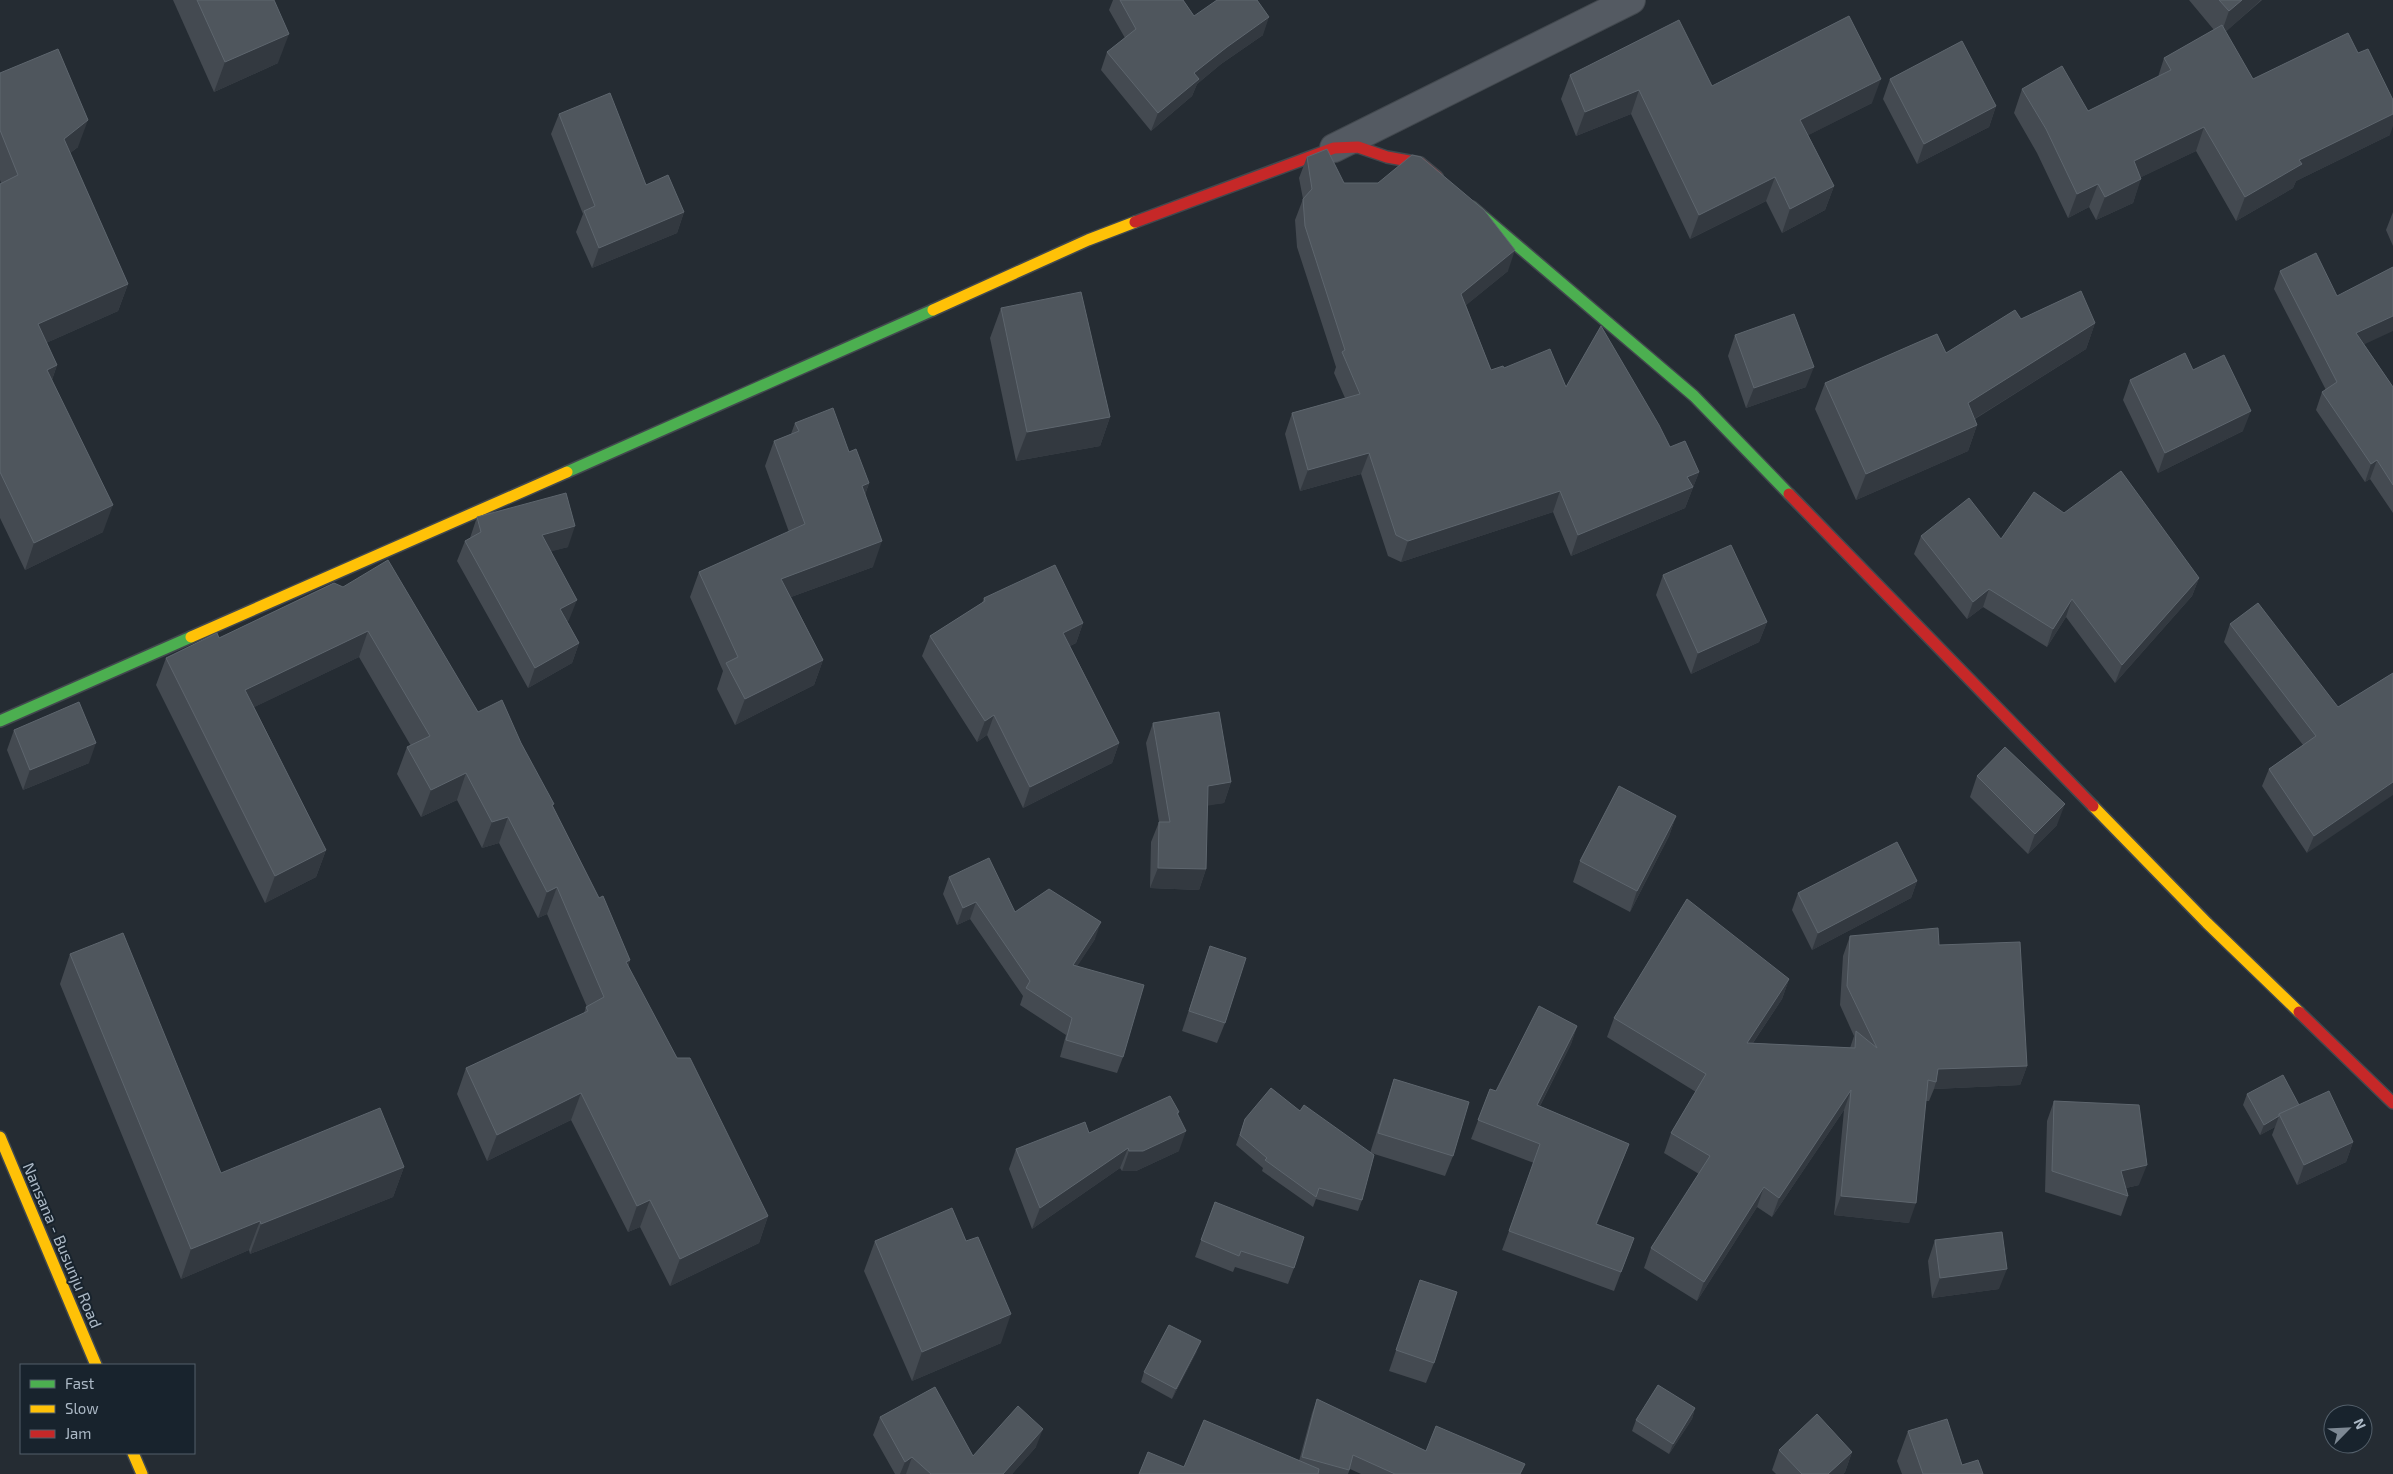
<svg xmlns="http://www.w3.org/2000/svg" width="2393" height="1474" font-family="'Exo 2',sans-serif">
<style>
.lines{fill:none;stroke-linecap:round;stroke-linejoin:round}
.street-casing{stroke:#42484e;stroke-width:30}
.fast-casing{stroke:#42484e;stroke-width:14}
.slow-casing{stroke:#42484e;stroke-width:14}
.jam-casing{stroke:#42484e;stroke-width:14}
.street{stroke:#545a62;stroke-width:28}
.fast{stroke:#4caf50;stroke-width:11}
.slow{stroke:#ffc107;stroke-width:11}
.jam{stroke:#c62828;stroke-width:11}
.wall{fill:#444a51}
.shaded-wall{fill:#333940}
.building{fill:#4f565d;stroke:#5e666e}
.labels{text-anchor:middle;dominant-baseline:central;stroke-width:4;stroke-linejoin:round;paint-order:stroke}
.street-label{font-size:16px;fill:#acb9c6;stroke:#18232d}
</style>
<rect width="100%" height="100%" fill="#252c33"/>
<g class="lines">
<defs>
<polyline id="street" points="1334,148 1631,0"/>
<g id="fast">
<polyline points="1472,207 1694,396 1789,494"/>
<polyline points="567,472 933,310"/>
<polyline points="0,721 191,637"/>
</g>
<g id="slow">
<polyline points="933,310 1088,240 1135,222"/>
<polyline points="191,637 567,472"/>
<polyline points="2093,806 2207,923 2299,1012"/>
<polyline points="0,1137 96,1365"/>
<polyline points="133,1453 142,1474"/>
</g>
<g id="jam">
<polyline points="1135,222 1334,148 1358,147 1387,157 1420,163 1437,177"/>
<polyline points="1789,494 2093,806"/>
<polyline points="2299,1012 2393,1103"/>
</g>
</defs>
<use href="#street" class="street-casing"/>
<use href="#fast" class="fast-casing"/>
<use href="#slow" class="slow-casing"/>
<use href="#jam" class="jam-casing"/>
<use href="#street" class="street"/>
<use href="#fast" class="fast"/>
<use href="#slow" class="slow"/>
<use href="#jam" class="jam"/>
</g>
<g class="wall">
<polygon points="173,0 274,0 278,63 214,92"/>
<polygon points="1113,0 1183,0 1194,16 1263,35 1221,64 1197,84 1192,96 1151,131 1101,70 1107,52 1125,38 1109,10"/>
<polygon points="2189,0 2262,0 2225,32 2253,79 2390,135 2296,181 2293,188 2236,221 2196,151 2141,177 2133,203 2096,220 2089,207 2068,218 2037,153 2014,113 2022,89 2088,111 2158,77 2164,58 2214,30"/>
<polygon points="0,73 78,147 70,153 128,284 118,311 46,343 57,365 52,380 103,532 25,570 0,518 0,184 1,183 0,180"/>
<polygon points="1570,75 1712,86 1872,103 1808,135 1834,186 1825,210 1782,233 1766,201 1690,239 1631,114 1576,136 1561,99"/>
<polygon points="1890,79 1996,106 1989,127 1917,164 1883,99"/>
<polygon points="559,114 646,185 684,212 677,233 592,268 576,232 583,214 551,134"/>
<polygon points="1307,157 1344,183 1508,271 1466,305 1491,370 1504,368 1566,387 1670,447 1699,472 1685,508 1571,556 1553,512 1401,562 1388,556 1361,474 1300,491 1285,434 1292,413 1345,398 1334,373 1336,367 1297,247 1295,220 1303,199 1299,178"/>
<polygon points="2393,212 2393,246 2386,230"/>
<polygon points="2280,271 2364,344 2393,387 2393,513 2370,479 2365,482 2316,410 2322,392 2326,390 2274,289"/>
<polygon points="1001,308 1110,417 1100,446 1016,461 990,338"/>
<polygon points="2021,319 2095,323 2086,349 1975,419 1977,425 1968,451 1856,500 1815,409 1825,383 1946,353"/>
<polygon points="1735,335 1806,387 1746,408 1728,356"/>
<polygon points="2193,370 2243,431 2158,473 2123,400 2130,380"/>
<polygon points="795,423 849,452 869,483 865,495 873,567 791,597 823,660 814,685 735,725 717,689 723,671 690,597 699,572 789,532 765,466 774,441 791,434"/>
<polygon points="2064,513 2199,578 2192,596 2115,683 2066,617 2047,647 1983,607 1967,619 1914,554 1921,536 2001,539"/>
<polygon points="477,517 568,547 551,551 569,620 567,621 579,643 572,663 528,688 457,561 465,541 470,538"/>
<polygon points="1663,575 1767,622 1759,642 1691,674 1656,595"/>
<polygon points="334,583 478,712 521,743 630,960 628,967 677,1058 768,1216 759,1243 670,1286 640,1227 628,1232 571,1120 487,1161 457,1094 466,1068 584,1013 586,1007 587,1007 547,914 538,918 499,843 482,848 457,800 421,817 397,774 407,747 411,746 359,657 254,707 326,850 316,877 265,903 156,685 166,658 219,638"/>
<polygon points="984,598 1083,623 1076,643 1070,646 1119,743 1112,763 1023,808 987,735 977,742 922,656 930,636 982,603"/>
<polygon points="2230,624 2338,707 2393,673 2307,853 2262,786 2269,769 2303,745 2224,642"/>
<polygon points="1153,723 1231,782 1224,803 1207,805 1206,869 1199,890 1150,888 1151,842 1159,822 1146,743"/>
<polygon points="14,730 89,763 23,790 7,750"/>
<polygon points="1977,776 2057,825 2028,854 1970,797"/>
<polygon points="1676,816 1669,836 1630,912 1573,882 1580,861"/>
<polygon points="949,877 1015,912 1095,939 1077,966 1123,1057 1117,1073 1060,1057 1066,1035 1020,1005 1023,996 970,919 957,925 943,894"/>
<polygon points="1917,881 1911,898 1812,950 1792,910 1798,893"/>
<polygon points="1850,936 1939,945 2027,1066 2020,1085 1934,1089 1929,1101 1926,1101 1909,1223 1834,1215 1844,1110 1772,1217 1757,1207 1697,1301 1644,1268 1651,1248 1699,1174 1664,1153 1671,1133 1696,1092 1607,1037 1614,1018 1789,979 1782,999 1753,1043 1850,1048 1854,1036 1840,1005 1843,956"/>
<polygon points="1210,946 1225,1023 1217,1043 1182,1031"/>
<polygon points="70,954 221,1173 404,1167 393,1197 250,1254 249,1250 181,1279 60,984"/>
<polygon points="1577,1026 1571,1044 1540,1106 1629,1144 1622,1162 1597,1224 1634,1238 1614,1291 1502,1250 1534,1163 1471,1139 1490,1089 1496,1091"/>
<polygon points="1394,1079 1453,1156 1445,1176 1371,1153 1362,1200 1358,1211 1316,1199 1313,1207 1262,1171 1263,1168 1236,1145 1245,1119 1300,1111 1370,1153 1387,1100"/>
<polygon points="2247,1094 2299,1105 2353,1142 2346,1162 2297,1185 2272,1135 2275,1127 2260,1135 2243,1105"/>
<polygon points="2054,1101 2139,1185 2126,1188 2128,1196 2121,1216 2045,1192 2047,1121"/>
<polygon points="1179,1112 1178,1115 1179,1151 1136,1171 1122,1171 1120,1168 1032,1229 1009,1169 1016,1149"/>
<polygon points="1215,1202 1294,1268 1288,1284 1235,1267 1233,1272 1195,1257"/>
<polygon points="1935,1240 1999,1289 1932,1298 1928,1261"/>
<polygon points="875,1241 1001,1343 912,1381 864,1271"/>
<polygon points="1420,1280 1434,1363 1426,1383 1389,1371"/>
<polygon points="1197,1351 1172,1399 1141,1382 1144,1372"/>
<polygon points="1317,1399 1426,1451 1522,1474 1361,1474 1350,1469 1348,1474 1139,1474 1184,1467 1299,1461 1312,1413"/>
<polygon points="1695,1408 1692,1419 1669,1454 1632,1431 1636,1420"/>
<polygon points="880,1417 973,1456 1036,1447 1012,1474 895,1474 873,1435"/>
<polygon points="1908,1431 1962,1465 1983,1474 1902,1474 1897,1461"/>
<polygon points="1779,1450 1852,1452 1845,1472 1843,1474 1776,1474 1772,1470"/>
</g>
<g class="shaded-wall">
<polygon points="2242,0 2261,0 2220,37 2229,11"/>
<polygon points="1269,17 1263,35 1221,64 1197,84 1192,96 1151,131 1158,113 1194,73 1227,47"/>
<polygon points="289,34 278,63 214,92 225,62"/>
<polygon points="1881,79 1872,103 1791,144 1800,120"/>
<polygon points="1639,90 1631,114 1576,136 1585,112"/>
<polygon points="1996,106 1989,127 1917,164 1924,144"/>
<polygon points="2393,114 2393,126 2390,135 2296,181 2293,188 2236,221 2245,197 2299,160"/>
<polygon points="88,120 78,147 54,165 64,139"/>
<polygon points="2204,127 2196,151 2125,185 2134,161"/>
<polygon points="1775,177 1766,201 1690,239 1699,215"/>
<polygon points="2141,179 2133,203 2096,220 2105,197"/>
<polygon points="2098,184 2089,207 2068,218 2077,194"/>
<polygon points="1834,186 1825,210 1782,233 1790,209"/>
<polygon points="684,212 677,233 592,268 599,248"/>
<polygon points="1515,250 1508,271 1454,315 1461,294"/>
<polygon points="128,284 118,311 28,351 38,324"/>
<polygon points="2393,316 2393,331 2350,351 2356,333"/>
<polygon points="2095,323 2086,349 1958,429 1968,403"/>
<polygon points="57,365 48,391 47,370"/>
<polygon points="1814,367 1806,387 1746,408 1754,388"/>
<polygon points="2251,411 2243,431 2158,473 2165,453"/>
<polygon points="1110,417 1100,446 1016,461 1027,432"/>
<polygon points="1977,425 1968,451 1856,500 1866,474"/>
<polygon points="1369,453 1361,474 1300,491 1308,470"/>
<polygon points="2377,460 2370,479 2365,482 2371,464"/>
<polygon points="1699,472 1685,508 1571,556 1578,535 1687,477"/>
<polygon points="869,483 860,509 862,486"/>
<polygon points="1560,491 1553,512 1401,562 1408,541"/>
<polygon points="113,505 103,532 25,570 34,543"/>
<polygon points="575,526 568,547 535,556 542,535"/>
<polygon points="882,541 873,567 772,604 781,579"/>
<polygon points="2199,578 2192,596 2115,683 2122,665"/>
<polygon points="1989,589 1983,607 1967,619 1973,602"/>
<polygon points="2072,599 2066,617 2047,647 2053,629"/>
<polygon points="577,600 569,620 553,629 560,609"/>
<polygon points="1767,622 1759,642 1691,674 1698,653"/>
<polygon points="1083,623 1076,643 1055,653 1063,633"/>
<polygon points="368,631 359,657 236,716 245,690"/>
<polygon points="579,643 572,663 528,688 535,668"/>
<polygon points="823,660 814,685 735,725 745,699"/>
<polygon points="994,715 987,735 977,742 985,721"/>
<polygon points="96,743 89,763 23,790 30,770"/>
<polygon points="1119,743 1112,763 1023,808 1030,787"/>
<polygon points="466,773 457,800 421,817 431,790"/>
<polygon points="1231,782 1224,803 1200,807 1208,786"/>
<polygon points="2393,782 2393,795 2307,853 2314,836"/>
<polygon points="2065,804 2057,825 2028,854 2035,834"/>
<polygon points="1676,816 1669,836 1630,912 1637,891"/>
<polygon points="508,817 499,843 482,848 492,822"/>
<polygon points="326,850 316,877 265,903 275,876"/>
<polygon points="1158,868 1206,869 1199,890 1150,888"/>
<polygon points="1917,881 1911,898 1812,950 1818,933"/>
<polygon points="557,887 547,914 538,918 547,892"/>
<polygon points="976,902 970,919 957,925 963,908"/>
<polygon points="1101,922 1095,939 1067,982 1073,965"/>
<polygon points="630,960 621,987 626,962"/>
<polygon points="1789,979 1782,999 1740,1062 1747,1043"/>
<polygon points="1577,1026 1571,1044 1531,1123 1537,1105"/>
<polygon points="2027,1066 2020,1085 1934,1089 1936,1082 1938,1069"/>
<polygon points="1851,1090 1844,1110 1772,1217 1779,1198"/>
<polygon points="581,1093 571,1120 487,1161 497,1135"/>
<polygon points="2279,1116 2275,1127 2260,1135 2264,1125"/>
<polygon points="1186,1131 1179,1151 1136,1171 1122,1171 1129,1151"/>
<polygon points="2353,1142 2346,1162 2297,1185 2304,1165"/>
<polygon points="1629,1144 1622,1162 1589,1243 1596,1224"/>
<polygon points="1128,1148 1120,1168 1032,1229 1040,1208"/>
<polygon points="2147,1165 2139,1185 2113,1191 2121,1171"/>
<polygon points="404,1167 393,1197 250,1254 261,1224"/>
<polygon points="1764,1187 1757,1207 1697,1301 1704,1282"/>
<polygon points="1841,1196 1916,1203 1909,1223 1834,1215"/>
<polygon points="650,1200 640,1227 628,1232 637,1206"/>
<polygon points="768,1216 759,1243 670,1286 680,1259"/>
<polygon points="260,1221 249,1250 181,1279 191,1249"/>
<polygon points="2007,1269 1999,1289 1932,1298 1940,1278"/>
<polygon points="1011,1314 1001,1343 912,1381 922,1352"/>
<polygon points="1201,1341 1197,1351 1172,1399 1176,1389"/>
<polygon points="1695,1408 1692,1419 1669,1454 1673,1444"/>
<polygon points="1043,1429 1036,1447 1012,1474 1002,1474"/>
<polygon points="1852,1452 1845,1472 1843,1474 1828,1474"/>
<polygon points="912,1457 906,1474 900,1474 905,1462"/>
</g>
<g class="building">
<polygon points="197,0 274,0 289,34 225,62"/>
<polygon points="1120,0 1183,0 1194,16 1217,0 1257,0 1269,17 1227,47 1194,73 1199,79 1158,113 1107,52 1136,29"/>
<polygon points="2219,0 2242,0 2229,11"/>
<polygon points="1849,16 1881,79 1800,120 1834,186 1790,209 1775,177 1699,215 1639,90 1585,112 1570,75 1679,20 1712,86"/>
<polygon points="2222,25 2253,79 2348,33 2358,53 2368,49 2393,100 2393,114 2299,160 2302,164 2245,197 2204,127 2134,161 2141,179 2105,197 2098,184 2077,194 2046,129 2022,89 2062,66 2088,111 2171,70 2164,58"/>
<polygon points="1962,41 1996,106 1924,144 1890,79"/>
<polygon points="58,49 88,120 64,139 128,284 38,324 57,365 47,370 113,505 34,543 0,472 0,184 18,175 0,130 0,73"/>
<polygon points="610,93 646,185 668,175 684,212 599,248 584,211 595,206 559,114"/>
<polygon points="1327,149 1344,183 1378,183 1412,155 1421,157 1484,210 1515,250 1461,294 1491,370 1503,366 1504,368 1550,349 1566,387 1601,326 1659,425 1670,447 1685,441 1699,472 1687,477 1693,487 1578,535 1560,491 1408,541 1396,535 1369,453 1308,470 1292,413 1360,394 1342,352 1345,350 1305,226 1303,199 1312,189 1307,157"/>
<polygon points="2316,253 2337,296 2393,267 2393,316 2356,333 2393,387 2393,485 2377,460 2371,464 2322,392 2337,382 2280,271"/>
<polygon points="2081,291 2095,323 1968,403 1977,425 1866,474 1825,383 1937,334 1946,353 2015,310 2021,319"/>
<polygon points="1081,292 1110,417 1027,432 1001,308"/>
<polygon points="1794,314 1814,367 1754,388 1735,335"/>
<polygon points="2185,353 2193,370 2224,355 2251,411 2165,453 2130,380"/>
<polygon points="833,408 849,452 856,449 869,483 862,486 882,541 781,579 823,660 745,699 726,663 738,657 699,572 805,524 774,441 799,431 795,423"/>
<polygon points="2121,471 2199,578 2122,665 2072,599 2053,629 1989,589 1973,602 1921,536 1969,498 2001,539 2034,492 2064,513"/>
<polygon points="566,493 575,526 542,535 577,600 560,609 579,643 535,668 465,541 481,532 477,517"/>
<polygon points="1731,545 1767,622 1698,653 1663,575"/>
<polygon points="388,560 478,712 502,700 521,743 554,804 552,805 599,898 603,896 630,960 626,962 677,1058 690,1058 768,1216 680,1259 650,1200 637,1206 581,1093 497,1135 466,1068 588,1011 586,1007 604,997 557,887 547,892 508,817 492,822 466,773 431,790 407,747 430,736 368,631 245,690 326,850 275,876 166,658 217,633 219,638 334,583 343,587"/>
<polygon points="1055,565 1083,623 1063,633 1119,743 1030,787 994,715 985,721 930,636 985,601 984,598"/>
<polygon points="2258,603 2338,707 2393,673 2393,782 2314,836 2269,769 2316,736 2230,624"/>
<polygon points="79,702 96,743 30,770 14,730"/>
<polygon points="1219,712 1231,782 1208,786 1206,869 1158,868 1159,822 1170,822 1153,723"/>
<polygon points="2005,747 2065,804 2035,834 1977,776"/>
<polygon points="1619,786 1676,816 1637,891 1580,861"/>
<polygon points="1897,842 1917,881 1818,933 1798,893"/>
<polygon points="989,858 1015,912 1049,889 1101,922 1073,965 1144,985 1123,1057 1066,1040 1072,1018 1026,988 1030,981 976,902 963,908 949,877"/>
<polygon points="1687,899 1789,979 1747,1043 1855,1048 1856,1031 1877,1048 1847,986 1850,936 1938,928 1939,945 2020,942 2027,1066 1938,1069 1936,1082 1928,1080 1916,1203 1841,1196 1851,1090 1779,1198 1764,1187 1704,1282 1651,1248 1710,1156 1671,1133 1706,1074 1614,1018"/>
<polygon points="123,933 221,1173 380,1108 404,1167 261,1224 260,1221 191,1249 70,954"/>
<polygon points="1210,946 1246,958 1225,1023 1189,1011"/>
<polygon points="1539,1006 1577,1026 1537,1105 1629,1144 1596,1224 1634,1238 1621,1272 1509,1231 1540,1144 1478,1120 1490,1089 1496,1091"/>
<polygon points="2283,1075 2299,1105 2279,1114 2279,1116 2264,1125 2247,1094"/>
<polygon points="1394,1079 1469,1102 1453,1156 1378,1133"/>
<polygon points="1271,1088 1300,1111 1304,1105 1374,1155 1362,1200 1319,1188 1316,1197 1265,1160 1267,1158 1240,1135 1245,1119"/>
<polygon points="2329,1091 2353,1142 2304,1165 2279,1114"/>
<polygon points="1170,1096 1179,1112 1177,1113 1186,1131 1143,1151 1129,1151 1128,1148 1040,1208 1016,1149 1085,1122 1089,1133"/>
<polygon points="2054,1101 2139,1105 2147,1165 2121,1171 2128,1196 2052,1171"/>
<polygon points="1215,1202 1304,1237 1294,1268 1241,1251 1239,1256 1201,1240"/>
<polygon points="952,1208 966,1241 978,1237 1011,1314 922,1352 875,1241"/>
<polygon points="2002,1232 2007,1269 1940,1278 1935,1240"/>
<polygon points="1420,1280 1457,1292 1434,1363 1396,1350"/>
<polygon points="1169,1325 1201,1341 1176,1389 1144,1372"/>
<polygon points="1658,1385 1695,1408 1673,1444 1636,1420"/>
<polygon points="935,1387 973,1456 1018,1406 1043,1429 1003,1474 931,1474 912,1457 905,1462 880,1417"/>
<polygon points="1317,1399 1426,1451 1436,1426 1525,1464 1520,1474 1395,1474 1353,1455 1349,1470 1302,1457"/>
<polygon points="1817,1414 1852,1452 1828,1474 1802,1474 1779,1450"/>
<polygon points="1947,1419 1962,1465 1978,1460 1983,1474 1923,1474 1908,1431"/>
<polygon points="1204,1420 1319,1469 1318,1474 1139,1474 1148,1452 1184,1467"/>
</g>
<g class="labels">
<g class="street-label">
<text transform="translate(63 1245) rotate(67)">Nansana - Busunju Road</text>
</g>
</g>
<rect x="20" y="1364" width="175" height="90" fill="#18232d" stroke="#535f6a"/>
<rect x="30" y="1380" width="25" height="8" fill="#4caf50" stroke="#535f6a"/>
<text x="65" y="1389" font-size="15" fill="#acb9c6">Fast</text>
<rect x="30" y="1405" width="25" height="8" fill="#ffc107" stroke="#535f6a"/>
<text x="65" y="1414" font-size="15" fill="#acb9c6">Slow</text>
<rect x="30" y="1430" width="25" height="8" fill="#c62828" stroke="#535f6a"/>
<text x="65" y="1439" font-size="15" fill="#acb9c6">Jam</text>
<g transform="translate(2348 1429) rotate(66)"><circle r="24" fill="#18232d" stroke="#535f6a"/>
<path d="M0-4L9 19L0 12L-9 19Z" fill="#7d8893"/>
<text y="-8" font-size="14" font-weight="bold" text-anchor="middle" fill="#acb9c6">N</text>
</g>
</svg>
